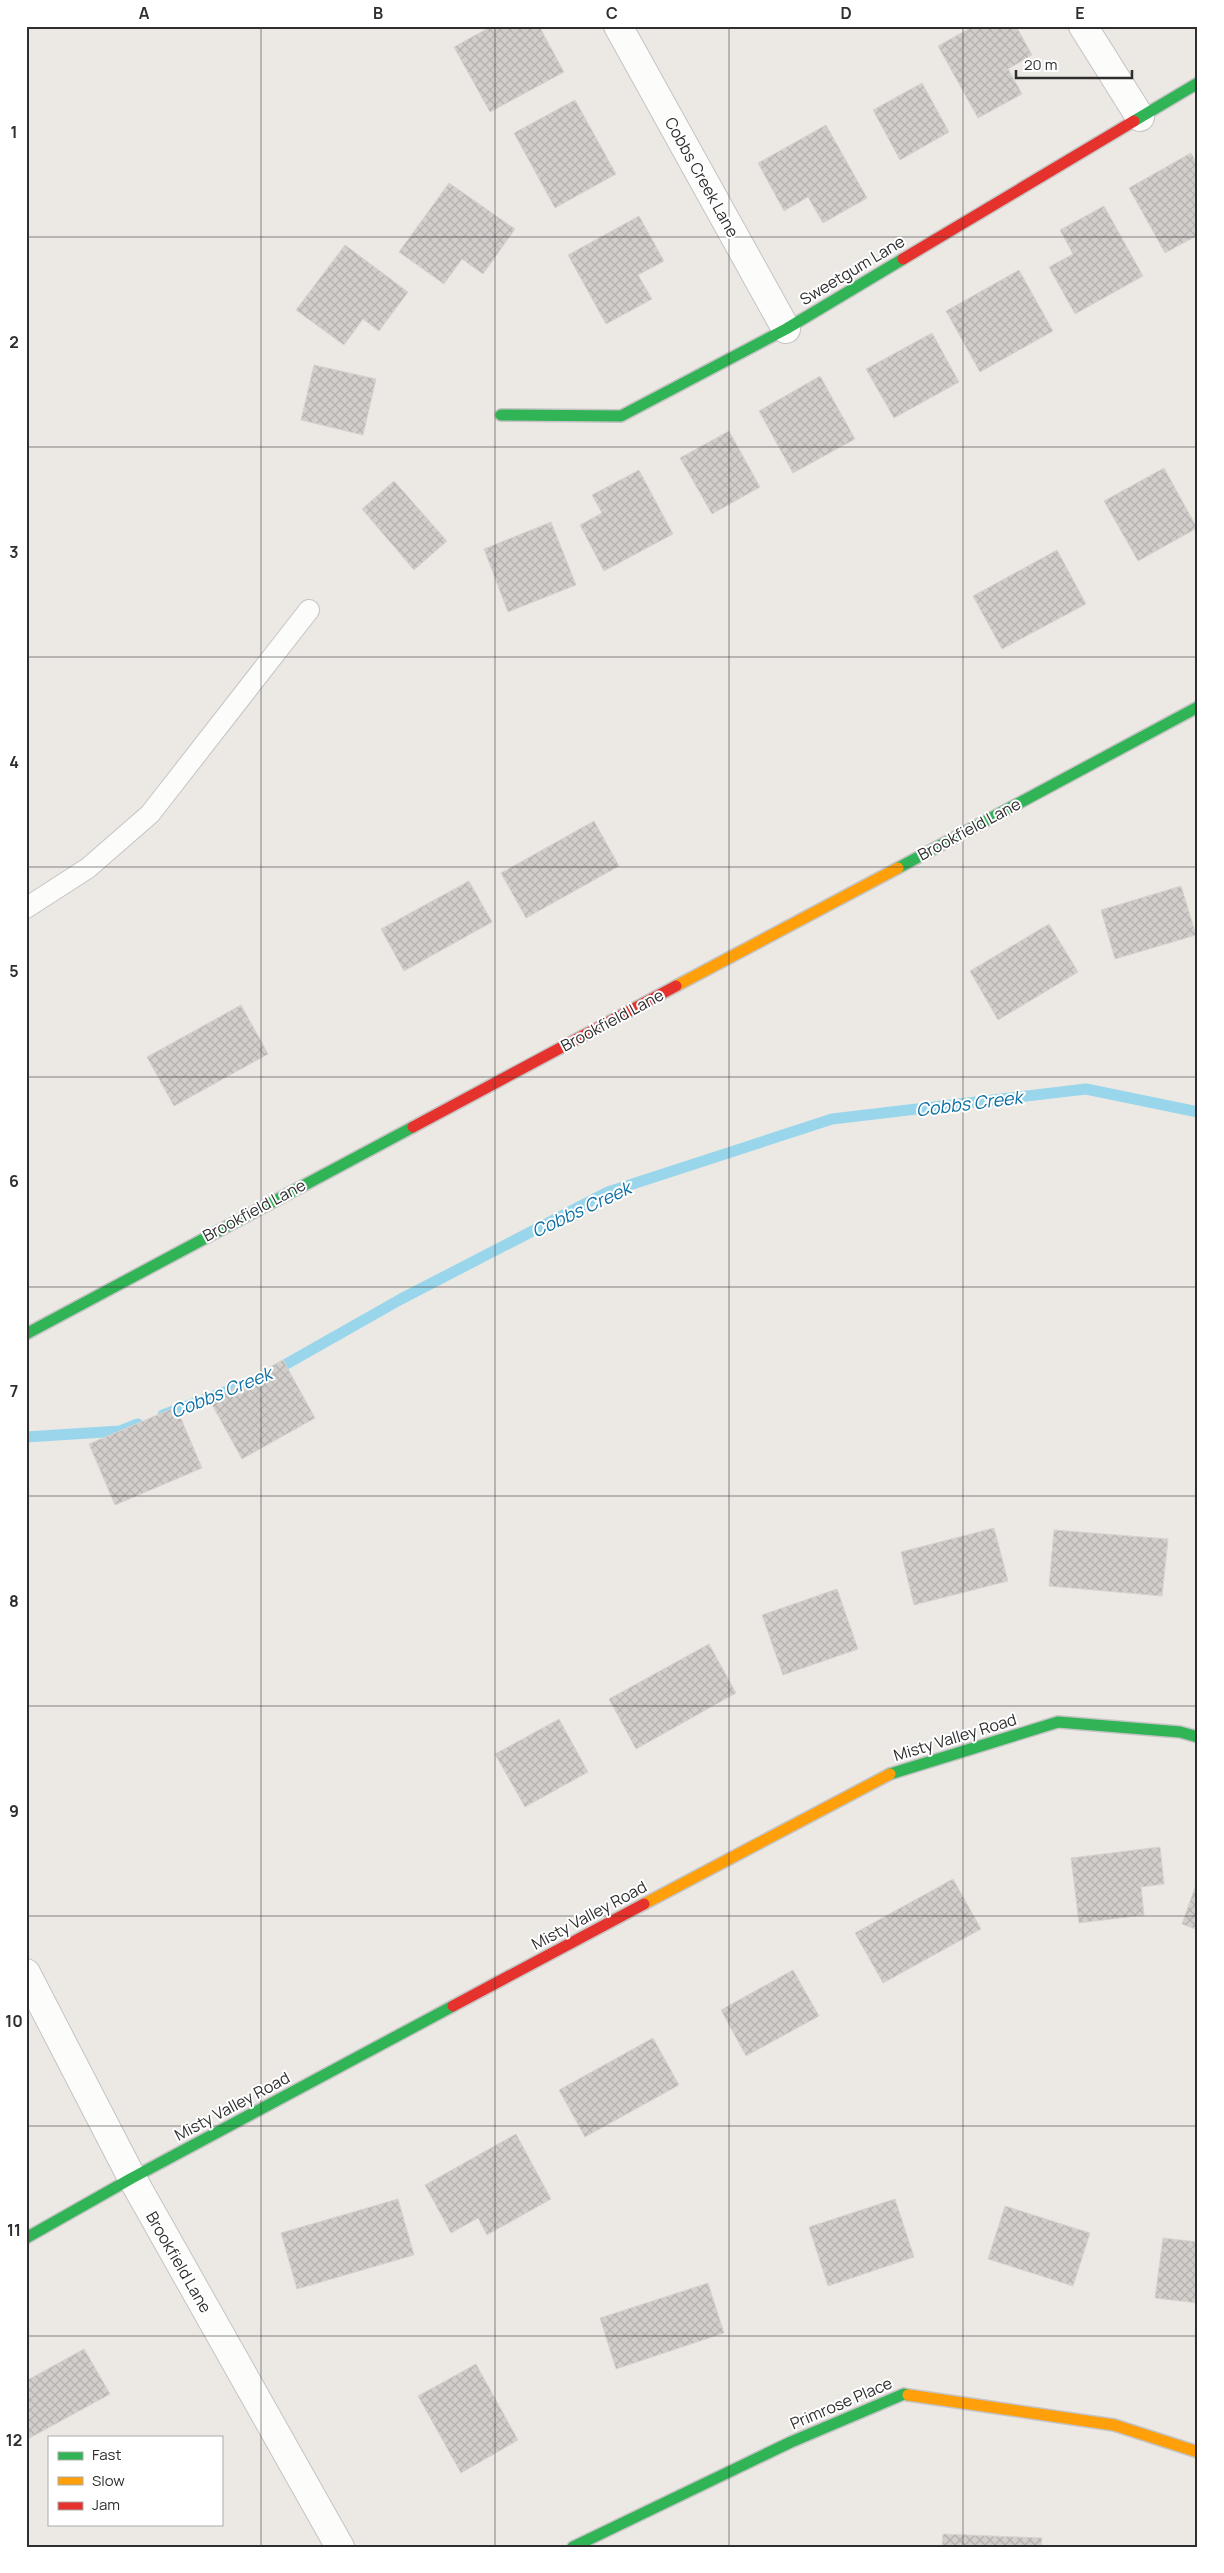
<svg xmlns="http://www.w3.org/2000/svg" width="1224" height="2573" font-family="Manrope,sans-serif">
<style>
.lines{fill:none;stroke-linecap:round;stroke-linejoin:round}
.stream{stroke:#99d6ec;stroke-width:11}
.building{fill:url(#building-cross-hatch);stroke:#d7d4d0}
.lane-casing{stroke:#c5c4c5;stroke-width:22}
.street-casing{stroke:#c5c4c5;stroke-width:30}
.fast-casing{stroke:#c5c4c5;stroke-width:14}
.slow-casing{stroke:#c5c4c5;stroke-width:14}
.jam-casing{stroke:#c5c4c5;stroke-width:14}
.lane{stroke:#fcfcfb;stroke-width:20}
.street{stroke:#fcfcfb;stroke-width:28}
.fast{stroke:#30b455;stroke-width:11}
.slow{stroke:#ff9f0a;stroke-width:11}
.jam{stroke:#e5322d;stroke-width:11}
.grid{fill:none;stroke:#2e2e2e;stroke-width:1;stroke-opacity:0.55}
.labels{text-anchor:middle;dominant-baseline:central;stroke-width:4;stroke-linejoin:round;paint-order:stroke}
.street-label{font-size:16px;fill:#2e2e2e;stroke:#fff}
.water-label{font-size:18px;font-style:italic;fill:#0d6fa3;stroke:#fff}
.neatline{fill:none;stroke:#2e2e2e;stroke-width:2}
.grid-label{font-size:16px;text-anchor:middle;font-weight:bold;fill:#2e2e2e}
</style>
<defs>
<pattern id="building-cross-hatch" width="8" height="8" patternUnits="userSpaceOnUse" patternTransform="scale(1.25)"><rect width="8" height="8" fill="#d1cecb"/><path d="M0 0l8 8M0 8l8-8" fill="none" stroke="#b4b1af"/></pattern>
</defs>
<rect width="100%" height="100%" fill="#ece8e4"/>
<g class="lines">
<g class="stream">
<polyline points="274,1371 401,1299 608,1192 832,1119 1086,1089 1198,1112"/>
<polyline points="163,1415 241,1386"/>
<polyline points="26,1437 120,1431 138,1424"/>
</g>
</g>
<g class="building">
<polygon points="492,26 539,26 564,72 490,112 454,47"/>
<polygon points="974,26 1016,26 1032,55 1008,69 1022,94 978,118 938,46"/>
<polygon points="922,83 949,132 900,160 873,110"/>
<polygon points="575,100 616,174 555,208 514,133"/>
<polygon points="826,125 867,198 823,223 808,197 784,211 758,163"/>
<polygon points="1191,153 1198,166 1198,235 1165,253 1129,188"/>
<polygon points="449,183 515,229 483,274 462,259 444,284 399,252"/>
<polygon points="1104,206 1143,276 1075,314 1049,267 1073,254 1060,230"/>
<polygon points="639,216 664,261 638,275 652,299 606,324 568,255"/>
<polygon points="345,245 408,292 379,331 363,319 344,345 296,310"/>
<polygon points="1019,270 1053,331 980,372 946,311"/>
<polygon points="932,333 959,382 894,418 866,369"/>
<polygon points="314,365 376,379 363,435 301,420"/>
<polygon points="820,376 855,439 793,473 759,411"/>
<polygon points="729,431 760,487 712,514 680,458"/>
<polygon points="1164,468 1197,528 1138,561 1104,501"/>
<polygon points="639,470 673,534 604,571 580,525 602,513 592,495"/>
<polygon points="394,481 447,541 414,570 362,509"/>
<polygon points="551,522 576,585 508,612 484,549"/>
<polygon points="1057,550 1086,604 1002,649 973,596"/>
<polygon points="594,821 619,866 526,918 501,873"/>
<polygon points="469,881 492,922 404,971 381,929"/>
<polygon points="1181,886 1196,935 1115,959 1101,910"/>
<polygon points="1049,924 1078,972 998,1020 970,971"/>
<polygon points="241,1005 268,1054 174,1106 147,1057"/>
<polygon points="283,1360 315,1418 242,1459 210,1401"/>
<polygon points="176,1407 202,1468 115,1505 89,1444"/>
<polygon points="994,1528 1008,1581 914,1605 901,1552"/>
<polygon points="1054,1530 1168,1539 1162,1596 1049,1586"/>
<polygon points="837,1589 858,1649 783,1675 762,1615"/>
<polygon points="709,1644 736,1693 636,1749 609,1699"/>
<polygon points="559,1719 588,1772 525,1807 495,1754"/>
<polygon points="1160,1847 1164,1884 1141,1887 1144,1915 1079,1923 1071,1858"/>
<polygon points="953,1879 981,1929 883,1983 855,1933"/>
<polygon points="1198,1879 1198,1930 1182,1924"/>
<polygon points="793,1970 819,2016 746,2056 721,2010"/>
<polygon points="653,2038 679,2085 585,2137 559,2090"/>
<polygon points="516,2134 551,2199 487,2235 478,2218 451,2233 425,2185"/>
<polygon points="398,2199 414,2255 297,2289 281,2233"/>
<polygon points="895,2199 914,2257 828,2286 809,2227"/>
<polygon points="1005,2206 1090,2233 1073,2286 988,2259"/>
<polygon points="1163,2238 1198,2242 1198,2303 1155,2298"/>
<polygon points="708,2283 724,2333 616,2369 600,2318"/>
<polygon points="84,2349 110,2394 26,2440 26,2381"/>
<polygon points="476,2364 518,2440 461,2473 418,2396"/>
<polygon points="943,2534 1042,2538 1041,2547 942,2547"/>
</g>
<g class="lines">
<defs>
<polyline id="lane" points="26,908 88,868 150,814 309,610"/>
<g id="street">
<polyline points="618,26 786,329"/>
<polyline points="1083,26 1140,117"/>
<polyline points="26,1973 132,2178 340,2547"/>
</g>
<g id="fast">
<polyline points="1134,121 1198,83"/>
<polyline points="501,415 621,416 786,329 903,259"/>
<polyline points="898,868 1198,707"/>
<polyline points="26,1334 413,1127"/>
<polyline points="890,1774 1058,1722 1180,1732 1198,1737"/>
<polyline points="26,2238 132,2178 453,2006"/>
<polyline points="573,2547 791,2442 904,2394 908,2395"/>
</g>
<g id="slow">
<polyline points="676,986 898,868"/>
<polyline points="644,1904 890,1774"/>
<polyline points="908,2395 1114,2425 1198,2452"/>
</g>
<g id="jam">
<polyline points="903,259 1134,121"/>
<polyline points="413,1127 676,986"/>
<polyline points="453,2006 644,1904"/>
</g>
</defs>
<use href="#lane" class="lane-casing"/>
<use href="#street" class="street-casing"/>
<use href="#fast" class="fast-casing"/>
<use href="#slow" class="slow-casing"/>
<use href="#jam" class="jam-casing"/>
<use href="#lane" class="lane"/>
<use href="#street" class="street"/>
<use href="#fast" class="fast"/>
<use href="#slow" class="slow"/>
<use href="#jam" class="jam"/>
</g>
<path class="grid" d="M261,26V2547M495,26V2547M729,26V2547M963,26V2547M26,237H1198M26,447H1198M26,657H1198M26,867H1198M26,1077H1198M26,1287H1198M26,1496H1198M26,1706H1198M26,1916H1198M26,2126H1198M26,2336H1198"/>
<g class="labels">
<g class="street-label">
<text transform="translate(702 177) rotate(61)">Cobbs Creek Lane</text>
<text transform="translate(852 270) rotate(-31)">Sweetgum Lane</text>
<text transform="translate(969 829) rotate(-28)">Brookfield Lane</text>
<text transform="translate(612 1020) rotate(-28)">Brookfield Lane</text>
<text transform="translate(254 1210) rotate(-28)">Brookfield Lane</text>
<text transform="translate(955 1737) rotate(-17)">Misty Valley Road</text>
<text transform="translate(589 1915) rotate(-28)">Misty Valley Road</text>
<text transform="translate(232 2106) rotate(-28)">Misty Valley Road</text>
<text transform="translate(179 2262) rotate(60)">Brookfield Lane</text>
<text transform="translate(841 2403) rotate(-23)">Primrose Place</text>
</g>
<g class="water-label">
<text transform="translate(969 1103) rotate(-7)">Cobbs Creek</text>
<text transform="translate(581 1209) rotate(-25)">Cobbs Creek</text>
<text transform="translate(221 1392) rotate(-22)">Cobbs Creek</text>
</g>
</g>
<rect width="1224" height="2573" fill="none" stroke="#ffffff" stroke-width="55"/>
<rect x="48" y="2436" width="175" height="90" fill="#ffffff" stroke="#ababab"/>
<rect x="58" y="2452" width="25" height="8" fill="#30b455" stroke="#ababab"/>
<text x="92" y="2460" font-size="15" fill="#2e2e2e">Fast</text>
<rect x="58" y="2477" width="25" height="8" fill="#ff9f0a" stroke="#ababab"/>
<text x="92" y="2486" font-size="15" fill="#2e2e2e">Slow</text>
<rect x="58" y="2502" width="25" height="8" fill="#e5322d" stroke="#ababab"/>
<text x="92" y="2510" font-size="15" fill="#2e2e2e">Jam</text>
<path d="M1016 70v8h116v-8" fill="none" stroke="#2e2e2e" stroke-width="2.5"/>
<text x="1024" y="70" font-size="15" fill="#2e2e2e" stroke="#ffffff" stroke-width="4" paint-order="stroke">20 m</text>
<rect x="28" y="28" width="1168" height="2518" class="neatline"/>
<g class="grid-label">
<text x="144" y="19">A</text>
<text x="378" y="19">B</text>
<text x="612" y="19">C</text>
<text x="846" y="19">D</text>
<text x="1080" y="19">E</text>
<text x="14" y="138">1</text>
<text x="14" y="348">2</text>
<text x="14" y="558">3</text>
<text x="14" y="768">4</text>
<text x="14" y="977">5</text>
<text x="14" y="1187">6</text>
<text x="14" y="1397">7</text>
<text x="14" y="1607">8</text>
<text x="14" y="1817">9</text>
<text x="14" y="2027">10</text>
<text x="14" y="2236">11</text>
<text x="14" y="2446">12</text>
</g>
</svg>
